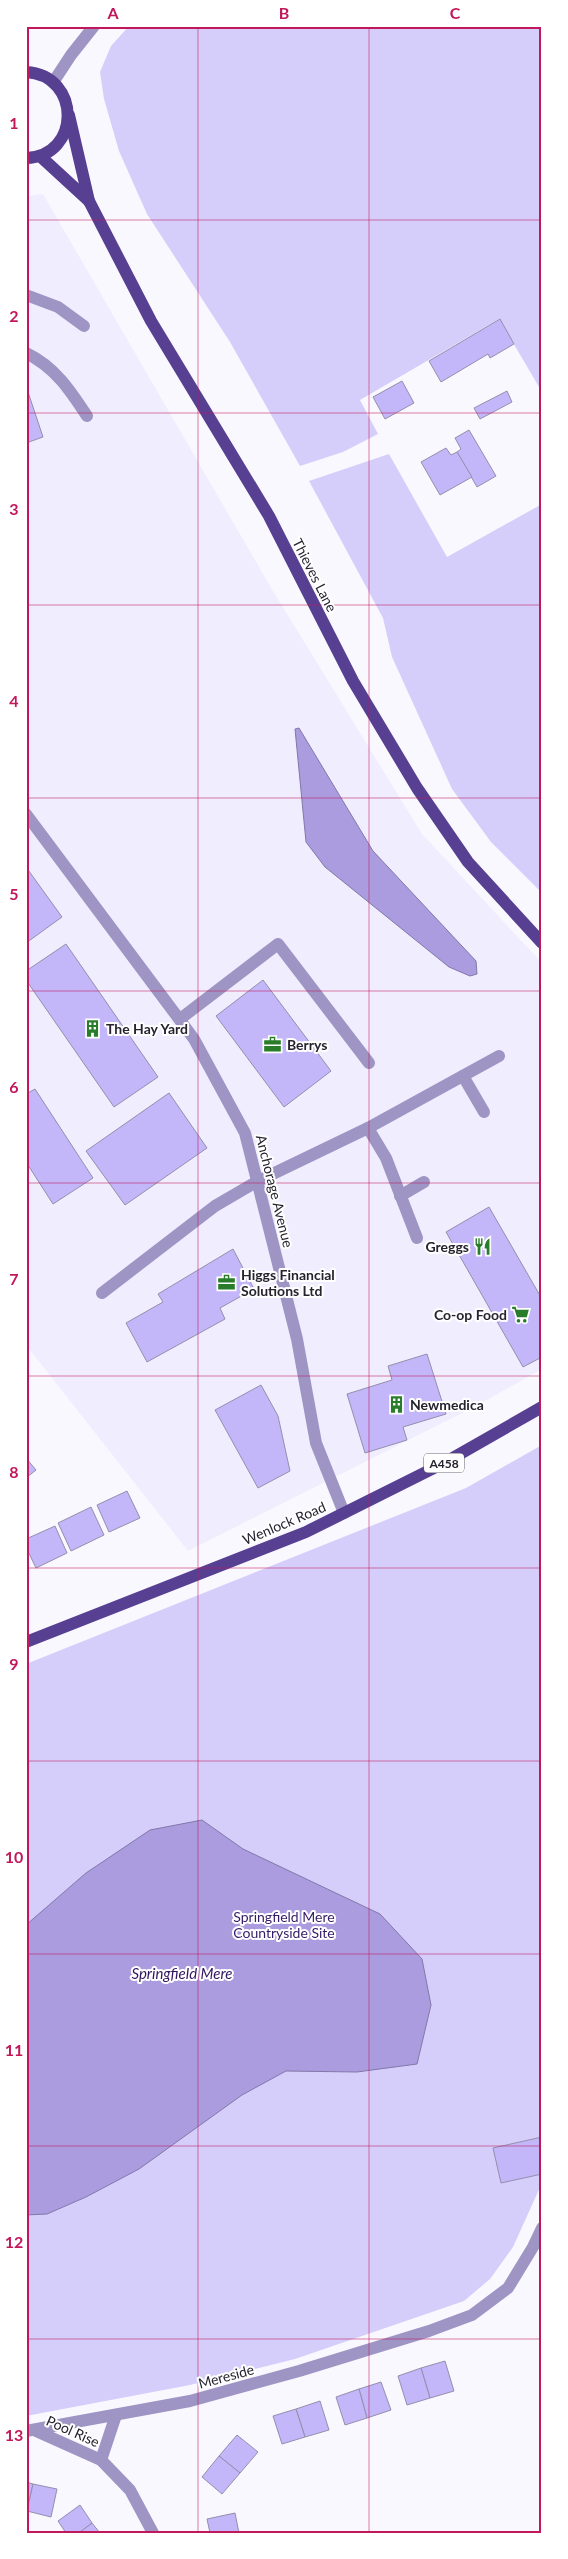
<svg xmlns="http://www.w3.org/2000/svg" width="568" height="2559" font-family="Lato,sans-serif">
<style>
.built{fill:#f0eefe}
.green{fill:#d6cefa}
.water{fill:#aa9cde;stroke:#8278aa}
.building{fill:#c3b6f9;stroke:#948fad}
.lines{fill:none;stroke-linecap:round;stroke-linejoin:round}
.minor{stroke:#9e95c4;stroke-width:12}
.major{stroke:#573f92;stroke-width:12}
.grid{fill:none;stroke:#c2185b;stroke-width:1;stroke-opacity:0.55}
.labels{text-anchor:middle;dominant-baseline:central;stroke-width:4;stroke-linejoin:round;paint-order:stroke}
.shield{fill:#fff;stroke:#67656d;stroke-width:1}
.shield-label{font-size:12px;font-weight:bold;fill:#26232f}
.street-label{font-size:14px;fill:#26232f;stroke:#fff}
.poi-label{font-size:14px;font-weight:bold;fill:#26232f;stroke:#fff;text-anchor:start}
.park-label{font-size:14px;fill:#351b67;stroke:#fff}
.water-label{font-size:15px;font-style:italic;fill:#311561;stroke:#fff}
.neatline{fill:none;stroke:#c2185b;stroke-width:2}
.grid-label{font-size:16px;text-anchor:middle;font-weight:bold;fill:#c2185b}
</style>
<rect width="100%" height="100%" fill="#f9f8fe"/>
<polygon class="built" points="43,194 270,586 422,834 542,963 542,1369 478,1405 188,1551 26,1345 26,196"/>
<g class="green">
<polygon points="129,26 542,26 542,392 499,319 360,400 378,434 343,452 300,466 230,342 147,214 119,151 104,99 100,72 111,46"/>
<polygon points="389,454 447,557 542,504 542,893 491,842 452,789 392,657 383,618 309,481"/>
<polygon points="542,1445 542,2183 513,2247 490,2279 464,2301 295,2359 190,2385 26,2416 26,1664 466,1488"/>
</g>
<g class="water">
<polygon points="299,728 373,851 476,961 477,974 470,976 449,967 325,867 306,842 295,729"/>
<polygon points="202,1820 243,1849 380,1914 422,1959 431,2005 417,2064 357,2072 286,2071 242,2095 139,2169 86,2197 47,2214 26,2215 26,1925 86,1873 150,1830"/>
</g>
<g class="building">
<polygon points="500,319 514,344 490,358 488,354 441,382 429,361"/>
<polygon points="402,381 414,403 385,419 373,397"/>
<polygon points="26,386 43,437 26,443"/>
<polygon points="507,391 512,402 480,419 474,408"/>
<polygon points="469,430 496,476 477,487 457,452 461,449 455,438"/>
<polygon points="446,448 451,455 457,452 472,477 440,495 421,462"/>
<polygon points="26,867 62,917 26,943"/>
<polygon points="66,944 158,1077 114,1107 26,980 26,971"/>
<polygon points="263,980 331,1071 284,1107 216,1016"/>
<polygon points="35,1089 93,1178 53,1204 26,1162 26,1094"/>
<polygon points="169,1093 207,1148 125,1205 86,1151"/>
<polygon points="489,1207 542,1299 542,1357 523,1367 446,1232"/>
<polygon points="233,1249 254,1289 220,1308 225,1319 147,1362 126,1323 163,1302 158,1294"/>
<polygon points="427,1354 446,1414 403,1427 407,1440 365,1453 347,1394 392,1380 388,1366"/>
<polygon points="261,1385 278,1416 290,1471 258,1488 215,1410"/>
<polygon points="26,1458 36,1470 26,1478"/>
<polygon points="127,1491 140,1518 109,1532 97,1505"/>
<polygon points="91,1507 104,1535 71,1551 58,1523"/>
<polygon points="55,1526 67,1553 36,1568 26,1547 26,1539"/>
<polygon points="542,2137 542,2174 501,2183 493,2148"/>
<polygon points="445,2361 454,2391 430,2398 421,2368"/>
<polygon points="421,2368 430,2398 407,2405 398,2376"/>
<polygon points="381,2382 391,2410 367,2418 359,2389"/>
<polygon points="359,2389 367,2418 345,2425 336,2397"/>
<polygon points="320,2401 329,2430 305,2437 296,2409"/>
<polygon points="296,2409 305,2437 282,2444 273,2416"/>
<polygon points="237,2435 258,2452 240,2473 219,2456"/>
<polygon points="219,2456 240,2473 222,2494 202,2477"/>
<polygon points="26,2482 33,2484 27,2511 26,2511"/>
<polygon points="33,2484 57,2489 51,2517 27,2511"/>
<polygon points="80,2505 92,2523 79,2533 66,2533 58,2521"/>
<polygon points="235,2513 239,2533 210,2533 207,2519"/>
<polygon points="92,2523 100,2533 79,2533"/>
</g>
<g class="lines">
<g class="minor">
<polyline points="54,81 71,55 94,26"/>
<polyline points="26,295 58,307 84,326"/>
<path d="M26,353C55,367 70,390 87,416"/>
<polyline points="26,814 194,1039 245,1133 297,1339 316,1443 344,1513"/>
<polyline points="180,1019 278,944 369,1063"/>
<polyline points="463,1076 484,1112"/>
<polyline points="368,1128 386,1158 417,1238"/>
<polyline points="400,1196 424,1182"/>
<polyline points="102,1293 215,1206 258,1181 368,1128 499,1056"/>
<polyline points="34,2430 101,2460 130,2490 153,2533"/>
<polyline points="26,2431 190,2401 299,2371 429,2331 472,2315 508,2288 533,2247 542,2228"/>
<polyline points="101,2460 116,2415"/>
</g>
<g class="major">
<path d="M26,72C82,75 81,157 26,158"/>
<polyline points="69,115 89,201 151,321 269,516 353,681 417,788 468,862 542,943"/>
<polyline points="40,156 89,201"/>
<polyline points="26,1642 306,1532 444,1463 542,1407"/>
</g>
</g>
<path class="grid" d="M198,26V2533M369,26V2533M26,220H542M26,413H542M26,605H542M26,798H542M26,991H542M26,1183H542M26,1376H542M26,1568H542M26,1761H542M26,1954H542M26,2146H542M26,2339H542"/>
<defs>
<symbol id="building-bare" viewBox="-9 -9 18 18"><path d="M-4-6H4V6H1V3H-1V6H-4ZM-2.5-4.3h1.7v1.8h-1.7ZM.8-4.3h1.7v1.8H.8ZM-2.5-1h1.7V.8h-1.7ZM.8-1h1.7V.8H.8Z" fill="#297d2a" stroke="#fff" stroke-width="2.5" paint-order="stroke"/></symbol>
<symbol id="office-bare" viewBox="-9 -9 18 18"><path d="M-6-3h4V-5.5h4V-3h4V5H-6ZM-1-4.5V-3h2v-1.5ZM-6 0V1H6V0Z" fill="#297d2a" stroke="#fff" stroke-width="2.5" paint-order="stroke"/></symbol>
<symbol id="restaurant-bare" viewBox="-9 -9 18 18"><path d="M-5-6h1v4h1v-4h1v4h1v-4h1v5L-1.5 .5V6h-2V.5L-5-1ZM5-6V6H3V1.5H1.5Q1.5-4 5-6Z" fill="#297d2a" stroke="#fff" stroke-width="2.5" paint-order="stroke"/></symbol>
<symbol id="supermarket-bare" viewBox="-9 -9 18 18"><path d="M-6-5.5h2.5l.6 2H6L4.5 2H-2.5L-4.4-4H-6ZM-1.5 3.2a1.3 1.3 0 1 0 .1 0ZM3 3.2a1.3 1.3 0 1 0 .1 0Z" fill="#297d2a" stroke="#fff" stroke-width="2.5" paint-order="stroke"/></symbol>
</defs>
<g fill-rule="evenodd">
<use href="#building-bare" x="80" y="1016" width="25" height="25"/>
<use href="#office-bare" x="260" y="1032" width="25" height="25"/>
<use href="#restaurant-bare" x="470" y="1234" width="25" height="25"/>
<use href="#office-bare" x="214" y="1270" width="25" height="25"/>
<use href="#supermarket-bare" x="508" y="1302" width="25" height="25"/>
<use href="#building-bare" x="384" y="1392" width="25" height="25"/>
</g>
<g class="labels">
<rect class="shield" x="424" y="1453.5" width="40" height="19" rx="4"/>
<g class="shield-label">
<text x="444" y="1463">A458</text>
</g>
<g class="street-label">
<text transform="translate(315 575) rotate(63)">Thieves Lane</text>
<text transform="translate(275 1191) rotate(76)">Anchorage Avenue</text>
<text transform="translate(284 1523) rotate(-23)">Wenlock Road</text>
<text transform="translate(226 2376) rotate(-15)">Mereside</text>
<text transform="translate(73 2431) rotate(24)">Pool Rise</text>
</g>
<g class="poi-label">
<text x="106" y="1028">The Hay Yard</text>
<text x="287" y="1044">Berrys</text>
<text x="469" y="1246" text-anchor="end">Greggs</text>
<text x="241" y="1274">Higgs Financial<tspan x="241" dy="16">Solutions Ltd</tspan></text>
<text x="507" y="1314" text-anchor="end">Co-op Food</text>
<text x="410" y="1404">Newmedica</text>
</g>
<g class="park-label">
<text x="284" y="1916">Springfield Mere<tspan x="284" dy="16">Countryside Site</tspan></text>
</g>
<g class="water-label">
<text x="182" y="1973">Springfield Mere</text>
</g>
</g>
<rect width="568" height="2559" fill="none" stroke="#ffffff" stroke-width="55"/>
<rect x="28" y="28" width="512" height="2504" class="neatline"/>
<g class="grid-label">
<text x="113" y="19">A</text>
<text x="284" y="19">B</text>
<text x="455" y="19">C</text>
<text x="14" y="129">1</text>
<text x="14" y="322">2</text>
<text x="14" y="515">3</text>
<text x="14" y="707">4</text>
<text x="14" y="900">5</text>
<text x="14" y="1093">6</text>
<text x="14" y="1285">7</text>
<text x="14" y="1478">8</text>
<text x="14" y="1670">9</text>
<text x="14" y="1863">10</text>
<text x="14" y="2056">11</text>
<text x="14" y="2248">12</text>
<text x="14" y="2441">13</text>
</g>
</svg>
